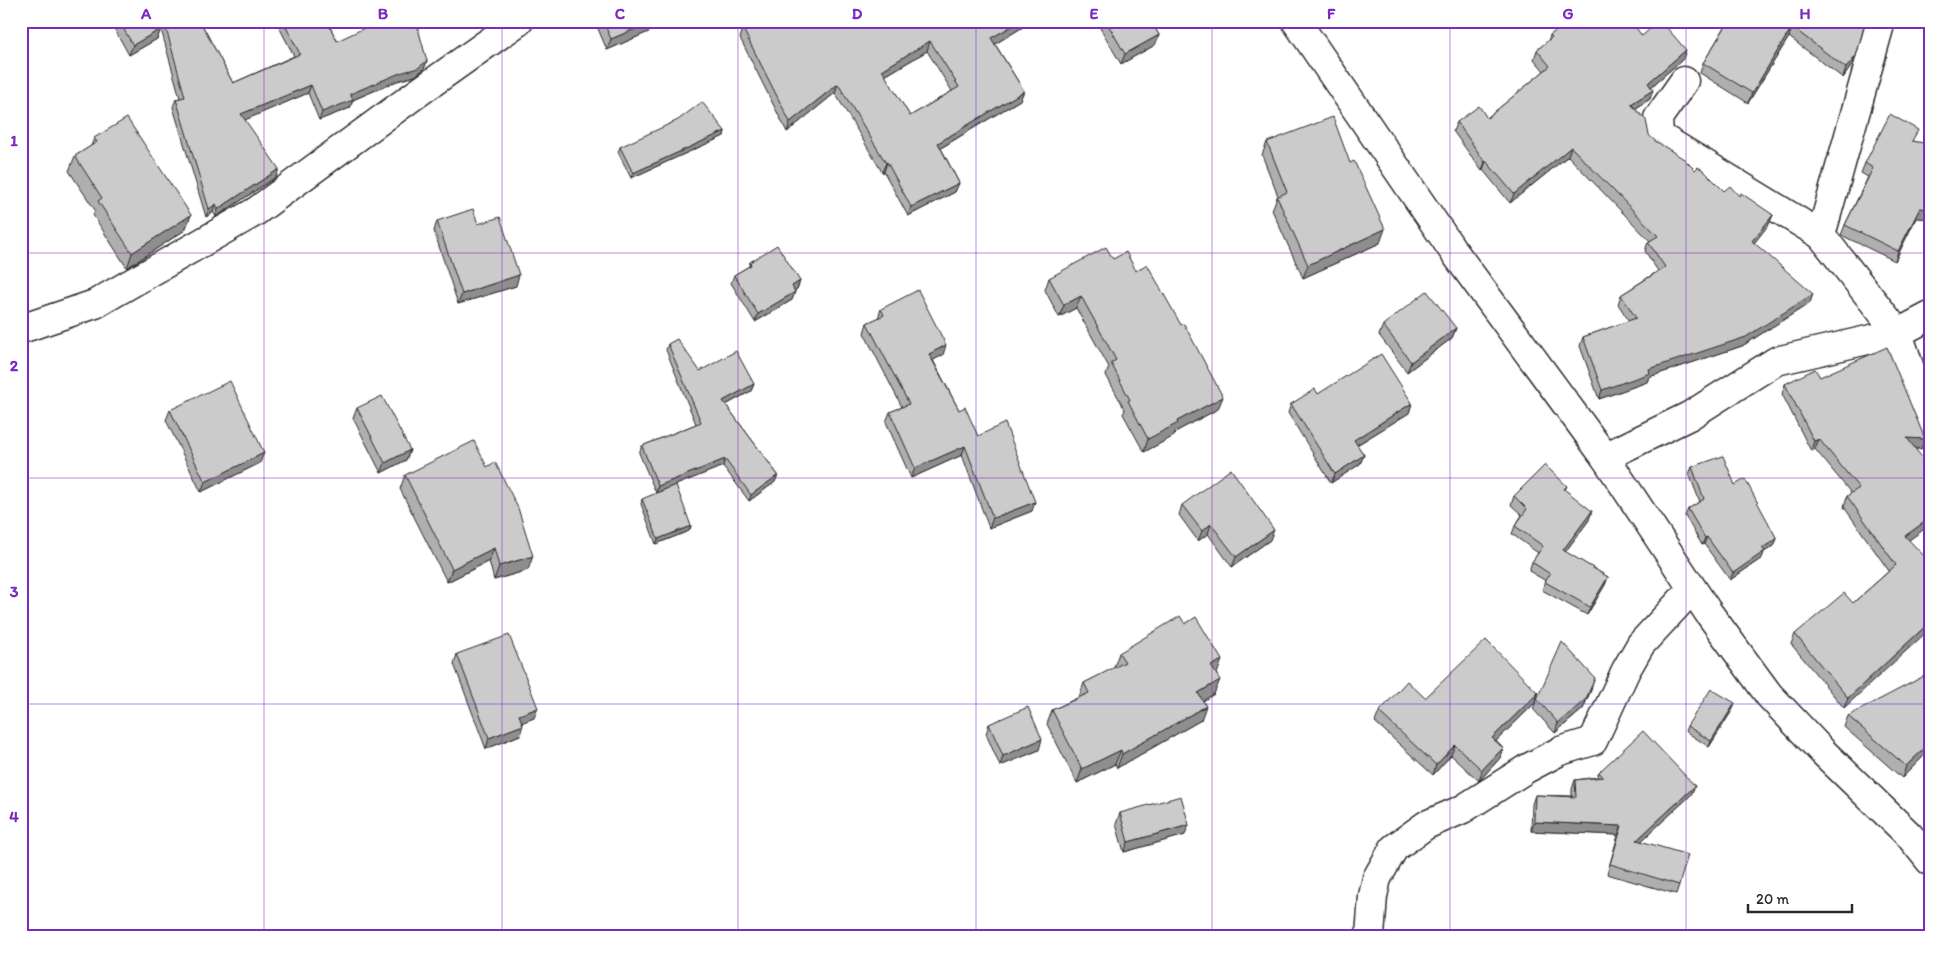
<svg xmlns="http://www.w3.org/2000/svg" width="1951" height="957" font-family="Itim,sans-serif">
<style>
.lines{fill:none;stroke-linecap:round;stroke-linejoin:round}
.minor-casing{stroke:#2b2b2b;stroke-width:31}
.minor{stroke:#fff;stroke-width:28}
.wall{fill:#afafaf;stroke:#2b2b2b;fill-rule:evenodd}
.shaded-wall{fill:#8e8e8e;stroke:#2b2b2b}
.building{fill:#cbcbcb;stroke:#2b2b2b;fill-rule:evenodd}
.grid{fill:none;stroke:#7b2cbf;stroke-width:1;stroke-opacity:0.55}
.neatline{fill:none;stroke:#7b2cbf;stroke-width:2}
.grid-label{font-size:16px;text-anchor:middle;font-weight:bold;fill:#7b2cbf}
</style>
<rect width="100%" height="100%" fill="#fff"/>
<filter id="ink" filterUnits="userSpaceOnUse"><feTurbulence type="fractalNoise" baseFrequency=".02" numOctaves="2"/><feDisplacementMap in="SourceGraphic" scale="10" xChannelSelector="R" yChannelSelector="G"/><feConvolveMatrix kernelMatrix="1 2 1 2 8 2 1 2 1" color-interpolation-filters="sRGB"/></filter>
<g filter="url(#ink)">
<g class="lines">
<defs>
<g id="minor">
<polyline points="1296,21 1452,249 1605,457 1708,612 1769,695 1823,752 1909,835 1930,861"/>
<polyline points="1881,21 1821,235 1898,333 1930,429"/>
<polyline points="1684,81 1658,118 1659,136 1821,235"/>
<polyline points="21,329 95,304 255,212 412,97 519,21"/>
<polyline points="1605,457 1689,416 1776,361 1898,333 1930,316"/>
<polyline points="1370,936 1373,896 1377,878 1394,848 1426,825 1463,809 1526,769 1560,751 1593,741 1626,670 1641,644 1692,589"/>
</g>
</defs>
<use href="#minor" class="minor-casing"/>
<use href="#minor" class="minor"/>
</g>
<g class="wall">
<polygon points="110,21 156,21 161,29 158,21 200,21 233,83 294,56 276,21 327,21 337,41 427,61 424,69 415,76 397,81 353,100 350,108 319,120 308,93 244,120 276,177 216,217 213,212 206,217 173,107 176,99 180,98 161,29 157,39 129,55"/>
<polygon points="596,21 656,21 653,30 607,50 596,24"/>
<path d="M886,21H1033L995,44L1024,91L1020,100L941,148L959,183L955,192L908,216L884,172H882L835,93L787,132L740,38L743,29L879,26ZM927,51L952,91L910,116L885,76Z"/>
<polygon points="1096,21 1151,21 1159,35 1155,45 1121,64"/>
<polygon points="1727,21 1863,21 1852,65 1843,78 1789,37 1748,103 1700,73 1703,63 1728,22"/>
<polygon points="1550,35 1642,36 1683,59 1651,87 1650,99 1635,109 1649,135 1654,140 1724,191 1739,196 1773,215 1769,224 1754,243 1810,303 1742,346 1649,377 1647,382 1599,399 1580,346 1583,337 1629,321 1618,304 1621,295 1658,271 1645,251 1648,242 1650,241 1568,156 1510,203 1483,170 1482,171 1453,131 1457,122 1487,118 1544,71 1534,59 1537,50 1548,41"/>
<polygon points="725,131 724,136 631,178 618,152 620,147"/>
<polygon points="94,138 191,215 185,230 127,268 93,215 95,210 69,171 75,156 91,146"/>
<polygon points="1267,142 1380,243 1303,278 1272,210 1277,197 1278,196 1262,155"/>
<polygon points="1914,142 1916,218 1895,261 1841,235 1845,225 1868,177 1861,173 1865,163"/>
<polygon points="437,221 478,224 516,286 458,304 434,231"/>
<polygon points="1113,259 1136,271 1218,409 1175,432 1174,436 1144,452 1123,414 1125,410 1106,375 1109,367 1076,308 1059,317 1045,290 1049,278"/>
<polygon points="750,262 800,281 797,289 795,291 792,300 755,322 731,283 734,275 749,266"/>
<polygon points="881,309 943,355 933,360 959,410 1032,511 989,528 962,455 911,478 886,422 890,412 902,407 864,333 867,323 878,318"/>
<polygon points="1383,325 1456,328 1452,338 1407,372 1379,335"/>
<polygon points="1930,329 1930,379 1927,371 1928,335"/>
<polygon points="668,344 700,371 754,384 751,391 726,405 778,475 775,482 749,501 723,466 656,493 639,453 642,446 696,424 666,350"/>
<polygon points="1820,377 1925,439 1921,449 1915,449 1909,540 1844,708 1791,644 1795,634 1853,603 1889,571 1844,507 1847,496 1852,494 1815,449 1811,451 1782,394 1785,384"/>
<polygon points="1318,394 1412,403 1409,413 1357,445 1364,455 1360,464 1331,483 1288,413 1291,404"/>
<polygon points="357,408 410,450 406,460 381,473 353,418"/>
<polygon points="170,410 260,463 201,492 166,420"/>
<polygon points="1929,435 1930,449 1926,449 1926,444"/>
<polygon points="1692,467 1735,485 1774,546 1764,552 1762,558 1730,580 1704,544 1702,545 1685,516 1688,509 1700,502 1689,474"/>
<polygon points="405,475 528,570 494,580 489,561 447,582 400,489"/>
<polygon points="1567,486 1565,490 1589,520 1565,552 1608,577 1605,585 1587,615 1542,590 1546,581 1529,571 1532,562 1538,553 1512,534 1515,526 1522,515 1511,505 1514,496"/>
<polygon points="642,499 691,526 689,531 656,544 641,504"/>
<polygon points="1182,505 1270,540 1232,567 1208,534 1198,541 1179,515"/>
<polygon points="1119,653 1217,674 1214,694 1203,701 1201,720 1117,768 1115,764 1077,783 1047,724 1052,710 1079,697 1084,683 1115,668 1114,667"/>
<polygon points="457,654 534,718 522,722 520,735 486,749 454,664"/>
<polygon points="1592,688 1583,709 1555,733 1533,709 1537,699"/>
<polygon points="1538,693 1535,703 1496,741 1503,748 1500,758 1479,781 1451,755 1433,775 1375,722 1379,712 1425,698"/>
<polygon points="1733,709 1709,747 1685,731 1687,726"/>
<polygon points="1848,716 1930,750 1902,778 1844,727"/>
<polygon points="989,724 1039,750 1000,766 986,734"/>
<polygon points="1599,772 1691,795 1641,841 1679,885 1676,894 1607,874 1618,835 1531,831 1532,804 1535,795 1572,796 1572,789 1575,780 1597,777"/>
<polygon points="1120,813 1185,835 1124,852 1116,824"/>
</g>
<g class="shaded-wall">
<polygon points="654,21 656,21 653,30 607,50 611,39"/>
<polygon points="1021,21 1033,21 988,48 991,38"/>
<polygon points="1792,27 1789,37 1748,103 1752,93"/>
<polygon points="161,29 157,39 129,55 133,45"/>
<polygon points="1159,35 1155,45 1121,64 1125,54"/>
<polygon points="930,41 927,51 878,80 882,70"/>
<polygon points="1686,50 1683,59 1645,92 1648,83"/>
<polygon points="1856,56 1852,65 1843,78 1846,68"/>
<polygon points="427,61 424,69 415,76 397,81 350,101 353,100 350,108 319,120 322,112 350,94"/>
<polygon points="838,84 835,93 787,132 790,122"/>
<polygon points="311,85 308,93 238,123 241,114"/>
<polygon points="1653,90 1650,99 1628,113 1631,104"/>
<polygon points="1024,91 1020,100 934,152 938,143"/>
<polygon points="725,131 724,136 631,178 633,173"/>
<polygon points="1571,147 1568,156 1510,203 1514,194"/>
<polygon points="1486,161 1483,170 1482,171 1485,162"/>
<polygon points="887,162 884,172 882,172 886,163"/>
<polygon points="279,169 276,177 216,217 218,209"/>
<polygon points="959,183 955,192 908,216 911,207"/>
<polygon points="216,204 213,212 206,217 209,209"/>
<polygon points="1920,208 1930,209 1930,219 1916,218 1895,261 1898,251"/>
<polygon points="191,215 185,230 127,268 132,253"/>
<polygon points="1773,215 1769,224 1749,250 1752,241"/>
<polygon points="1385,229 1380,243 1303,278 1308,265"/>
<polygon points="519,275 516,286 458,304 462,294"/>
<polygon points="800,281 797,289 789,295 792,286"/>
<polygon points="795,292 792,300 755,322 758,314"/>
<polygon points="1813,294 1810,303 1742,346 1649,377 1647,382 1599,399 1602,390"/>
<polygon points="1081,296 1076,308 1059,317 1064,305"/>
<polygon points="1456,328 1452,338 1407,372 1411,362"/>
<polygon points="946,345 943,355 926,364 929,354"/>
<polygon points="754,384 751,391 720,408 723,401"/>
<polygon points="1223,397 1218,409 1175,432 1174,436 1144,452 1148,439 1177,421"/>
<polygon points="1412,403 1409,413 1350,449 1354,440"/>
<polygon points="1907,438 1925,439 1921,449 1904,448"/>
<polygon points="1819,439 1815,449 1811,451 1814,441"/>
<polygon points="1929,440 1930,449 1926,449"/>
<polygon points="965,446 962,455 911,478 915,468"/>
<polygon points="410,450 406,460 381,473 385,463"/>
<polygon points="264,453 260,463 201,492 205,482"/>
<polygon points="1364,455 1360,464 1331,483 1335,474"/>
<polygon points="725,459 723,466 656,493 658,486"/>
<polygon points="778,475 775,482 749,501 751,495"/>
<polygon points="1035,502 1032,511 989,528 993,518"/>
<polygon points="1592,511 1589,520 1560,559 1563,550"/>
<polygon points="1930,518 1930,525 1901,546 1905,536"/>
<polygon points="1211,524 1208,534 1198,541 1202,531"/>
<polygon points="691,526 689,531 656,544 658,539"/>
<polygon points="1274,530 1270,540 1232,567 1236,557"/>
<polygon points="1707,537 1704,544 1702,545 1705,538"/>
<polygon points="1777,539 1774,546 1764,552 1762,558 1730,580 1733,573 1762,548"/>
<polygon points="494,548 489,561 447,582 452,569"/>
<polygon points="533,556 528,570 494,580 499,566"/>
<polygon points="1608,577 1605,585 1587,615 1590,607"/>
<polygon points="1930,622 1930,629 1844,708 1848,698"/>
<polygon points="1222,660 1217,674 1206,680 1211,666"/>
<polygon points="1595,678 1583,709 1555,733 1558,723"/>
<polygon points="1220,680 1214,694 1193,707 1198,693"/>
<polygon points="1538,693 1535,703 1489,748 1492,738"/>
<polygon points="1735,703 1733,709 1709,747 1711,741"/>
<polygon points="1206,706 1201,720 1117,768 1122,754"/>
<polygon points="538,708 534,718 516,725 519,715"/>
<polygon points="523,725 520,735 486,749 489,738"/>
<polygon points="1042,739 1039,750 1000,766 1003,756"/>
<polygon points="1930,743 1930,750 1902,778 1906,766"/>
<polygon points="1455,745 1451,755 1433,775 1436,765"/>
<polygon points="1503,748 1500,758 1479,781 1482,770"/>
<polygon points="1121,750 1115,764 1077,783 1082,769"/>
<polygon points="1695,786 1691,795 1633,849 1637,840"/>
<polygon points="1534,822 1622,826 1618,835 1531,831"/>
<polygon points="1189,825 1185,835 1124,852 1128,842"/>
</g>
<g class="building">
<polygon points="119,21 156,21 161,29 133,45"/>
<polygon points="164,21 200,21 233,83 300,54 283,21 327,21 337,41 379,21 416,21 427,61 418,68 400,73 350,94 353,100 322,112 311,85 241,114 279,169 218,209 216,204 209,209 176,99 185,97"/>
<polygon points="603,21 654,21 611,39"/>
<path d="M759,21H876L879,26L886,21H1021L991,38L1024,91L938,143L959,183L911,207L887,162L886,163L838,84L790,122L743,29ZM930,41L959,87L910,116L882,70Z"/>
<polygon points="1106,21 1151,21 1159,35 1125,54"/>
<polygon points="1569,21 1631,21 1642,36 1659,21 1661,21 1686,50 1648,83 1653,90 1631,104 1646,120 1649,135 1654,140 1684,159 1695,170 1698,167 1703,170 1724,191 1730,186 1739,196 1741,193 1773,215 1752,241 1813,294 1746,337 1649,369 1650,373 1602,390 1583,337 1636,318 1621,295 1665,267 1648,242 1658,236 1571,147 1514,194 1486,161 1485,162 1457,122 1479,106 1487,118 1550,66 1537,50 1552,37 1550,35"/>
<polygon points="1729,21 1863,21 1865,23 1856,56 1846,68 1792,27 1752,93 1703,63"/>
<polygon points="702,102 725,131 633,173 620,147 678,120"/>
<polygon points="1890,114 1918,130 1912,141 1930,144 1930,209 1920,208 1898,251 1845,225 1873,168 1865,163"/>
<polygon points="1333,117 1350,163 1354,161 1385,229 1308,265 1277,197 1287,192 1267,142"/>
<polygon points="127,118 191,215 132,253 98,201 102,198 75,156 97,142 94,138"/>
<polygon points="473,209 478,224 500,217 519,275 462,294 437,221"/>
<polygon points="777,245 800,281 792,286 795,292 758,314 734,275 751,265 750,262"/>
<polygon points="1106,247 1113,259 1126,252 1136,271 1147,264 1181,325 1184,324 1223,397 1177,421 1178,423 1148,439 1128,401 1130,400 1111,363 1116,360 1081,296 1064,305 1049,278"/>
<polygon points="918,290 946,345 929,354 959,410 965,407 978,436 1005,423 1035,502 993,518 965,446 915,468 890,412 909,404 867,323 884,315 881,309"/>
<polygon points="1427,291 1456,328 1411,362 1383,325"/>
<polygon points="677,339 700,371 736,351 754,384 723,401 778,475 751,495 725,459 658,486 642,446 701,422 668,344"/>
<polygon points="1887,347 1925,439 1907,438 1930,468 1930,518 1905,536 1930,562 1930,622 1848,698 1795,634 1844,593 1853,603 1896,565 1847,496 1859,488 1819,439 1814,441 1785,384 1815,369 1820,377"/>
<polygon points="1381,354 1412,403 1354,440 1364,455 1335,474 1291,404 1315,389 1318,394"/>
<polygon points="230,381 264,453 205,482 170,410"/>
<polygon points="382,396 410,450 385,463 357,408"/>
<polygon points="474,441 487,467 495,462 518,508 533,556 499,566 494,548 452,569 405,475"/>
<polygon points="1723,456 1735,485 1745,479 1777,539 1762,548 1765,551 1733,573 1707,537 1705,538 1688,509 1704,499 1692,467"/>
<polygon points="1545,465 1567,486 1564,489 1592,511 1563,550 1608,577 1590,607 1545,582 1550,574 1532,562 1543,546 1515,526 1527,509 1514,496"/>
<polygon points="1231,469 1274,530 1236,557 1211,524 1202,531 1182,505"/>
<polygon points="676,485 691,526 658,539 642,499"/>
<polygon points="1180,616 1185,624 1196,617 1222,660 1211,666 1220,680 1198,693 1206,706 1122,754 1121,750 1082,769 1052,710 1089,693 1084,683 1125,662 1119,653"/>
<polygon points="509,635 538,708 519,715 523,725 489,738 457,654"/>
<polygon points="1486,640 1538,693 1492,738 1503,748 1482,770 1455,745 1436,765 1379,712 1407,681 1425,698"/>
<polygon points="1562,642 1595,678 1586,699 1558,723 1537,699"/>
<polygon points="1930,673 1930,743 1906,766 1848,716"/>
<polygon points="1711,689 1735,703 1711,741 1687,726"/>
<polygon points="1028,707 1042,739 1003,756 989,724"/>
<polygon points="1643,731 1695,786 1637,840 1688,855 1679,885 1610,864 1622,826 1534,822 1535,795 1576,797 1575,780 1603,777 1599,772"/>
<polygon points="1181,796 1189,825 1128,842 1120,813"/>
</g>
</g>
<path class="grid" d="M264,21V936M502,21V936M738,21V936M976,21V936M1212,21V936M1450,21V936M1686,21V936M21,253H1930M21,478H1930M21,704H1930"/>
<rect width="1951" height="957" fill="none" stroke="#fff" stroke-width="55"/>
<path d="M1748 904v8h104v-8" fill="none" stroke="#2b2b2b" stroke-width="2.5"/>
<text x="1756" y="904" font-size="15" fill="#2b2b2b" stroke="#ffffff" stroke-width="4" paint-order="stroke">20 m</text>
<rect x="28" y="28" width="1896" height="902" class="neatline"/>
<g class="grid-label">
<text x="146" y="19">A</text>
<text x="383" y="19">B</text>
<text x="620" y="19">C</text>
<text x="857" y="19">D</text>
<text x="1094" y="19">E</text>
<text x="1331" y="19">F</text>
<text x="1568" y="19">G</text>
<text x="1805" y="19">H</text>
<text x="14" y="146">1</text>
<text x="14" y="371">2</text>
<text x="14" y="597">3</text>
<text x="14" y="822">4</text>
</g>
</svg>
